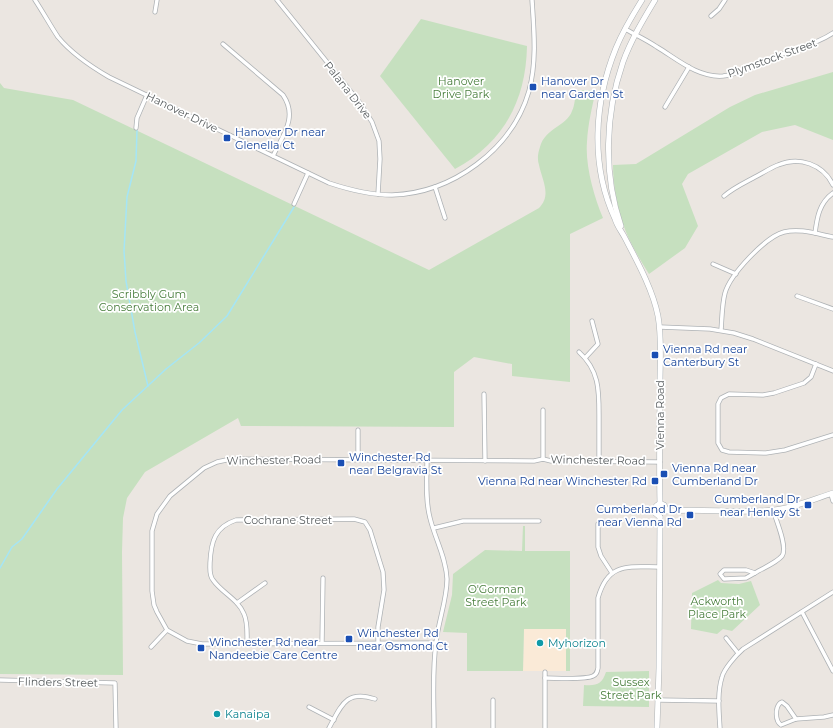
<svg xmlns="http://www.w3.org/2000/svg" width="833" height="728" font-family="Montserrat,sans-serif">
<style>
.commercial{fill:#faead7}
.green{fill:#c6e0bf}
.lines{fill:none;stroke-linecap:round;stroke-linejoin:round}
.stream{stroke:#a5e5f6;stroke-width:1.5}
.street-casing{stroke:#aeb2b5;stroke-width:5}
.secondary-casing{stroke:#adb2b5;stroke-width:6}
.street{stroke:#fff;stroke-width:3.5}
.secondary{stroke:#fff;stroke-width:5}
.transit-dot{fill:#1a4fb4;stroke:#fff;stroke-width:1.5}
.culture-dot{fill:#0f9aa8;stroke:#fff;stroke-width:1.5}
.labels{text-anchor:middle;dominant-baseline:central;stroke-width:3.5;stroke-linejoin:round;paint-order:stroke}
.street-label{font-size:11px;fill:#595e60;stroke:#fff}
.park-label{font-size:11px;fill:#477d3b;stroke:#fff}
.transit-label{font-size:11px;fill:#164399;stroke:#fff;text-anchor:start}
.culture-label{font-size:11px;fill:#0d838f;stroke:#fff;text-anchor:start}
</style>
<rect width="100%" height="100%" fill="#ebe6e1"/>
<polygon class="commercial" points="524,629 566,629 566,671 523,671"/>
<g class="green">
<path d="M421,19L527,46C526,101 503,143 455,169L380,76Z"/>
<path d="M833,72V140L795,125L762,132L688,174L682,184L698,226L685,248L649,274C642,263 635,251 629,239C619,217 613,189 613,165L636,164L730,107L755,95Z"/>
<path d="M0,83L4,88L73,100L429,270L539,208C552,195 542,180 539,165C537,159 538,153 540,147C545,128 567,126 572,111C575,105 575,97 576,90H596C592,107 588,124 587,142C585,165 594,197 603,218L570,234V382L512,376V364L474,357L454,372V427L241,426L238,418L145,472L127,498L123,518L122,552L123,675L0,674Z"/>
<polygon points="523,526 525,526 525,551 570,551 570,671 566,671 566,629 524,629 523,671 467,671 467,633 443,632 452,595 453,574 485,550 522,551"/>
<polygon points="718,580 721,583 739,584 751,581 760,605 732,631 723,629 717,634 691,629 692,593"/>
<path d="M649,671V707L583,706L584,685C597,686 602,684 606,672Z"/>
</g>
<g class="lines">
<g class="stream">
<polyline points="137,130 136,161 127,197 124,251 126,281 135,332 148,386"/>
<polyline points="0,568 12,547 22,539 57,489 122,410 166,369 199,343 227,316 294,207"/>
</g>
<defs>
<g id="street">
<path d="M35,0C43,12 50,25 58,37C72,54 90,66 109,77L329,183C350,190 370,195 392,195C452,193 512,150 529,91C537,61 534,31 532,0"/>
<polyline points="277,0 360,103 372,122 379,141 380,159 378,194"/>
<polyline points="155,12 157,0"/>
<polyline points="711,16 719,9 725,0"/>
<path d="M625,29C636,35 647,40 657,47C677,59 698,78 723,76C741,74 763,62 780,55C798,48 817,44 833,33"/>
<path d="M223,44L283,95C298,117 283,135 273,156"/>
<polyline points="665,107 689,67"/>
<polyline points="136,128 137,118 147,95"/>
<polyline points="435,187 445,218"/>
<path d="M724,196C733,188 744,183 755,177C763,173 770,168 778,165C799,156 823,164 833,185"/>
<polyline points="294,204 308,173"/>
<path d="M815,233C817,218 819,203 833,193"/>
<polyline points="713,264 736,274"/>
<polyline points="797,296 833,309"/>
<polyline points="660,327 710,329 734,333 753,339 833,371"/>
<path d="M721,330C722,318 722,304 725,293C730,275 765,237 784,232C800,228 817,234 833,237"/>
<path d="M579,352C600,371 599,392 599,418C599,432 599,446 599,461"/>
<polyline points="585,358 598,344 592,321"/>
<polyline points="816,364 811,377 804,383 774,393 763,395 729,394 721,398 718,404 718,443 722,450 729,452 766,453 785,450 833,435"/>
<polyline points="484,394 485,461"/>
<polyline points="543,410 543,459"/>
<polyline points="358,430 358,459"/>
<path d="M427,460C427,479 425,499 430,518C435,539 446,557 447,579C447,600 438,622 436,643C432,671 434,700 434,728"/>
<polyline points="831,494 833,501"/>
<polyline points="598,524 598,547 601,556 612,573"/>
<polyline points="434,528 463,521 539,521"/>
<polygon points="724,570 746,570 755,573 746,578 724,579 720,574"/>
<path d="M755,573C763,568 776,563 782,556C788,547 776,520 773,510"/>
<polyline points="237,603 265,583"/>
<polyline points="802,612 833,671"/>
<polyline points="726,638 738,653"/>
<polyline points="322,643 323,578"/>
<polyline points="435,643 202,644 187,641 167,630 157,612 154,605 152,591 152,531 157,514 170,496 204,468 217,462 231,459 534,461 543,459 551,461 660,462"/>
<path d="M247,644C247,634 248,623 244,614C238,599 222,593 213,580C209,575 210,569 210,563C211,541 215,527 236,520L354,519L365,522L370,530L383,572L384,590L378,627V643"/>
<polyline points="151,647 167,630"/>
<path d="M545,678C556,678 585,680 593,676C597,674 597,672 598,668V598C608,562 628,567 659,567"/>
<polyline points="0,680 115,683 116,728"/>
<polyline points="658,700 719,701"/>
<path d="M782,702L787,706L796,719L781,725C775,721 775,708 780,703Z"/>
<polyline points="309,707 334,720"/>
<polyline points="796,719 824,717 833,715"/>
<path d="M329,728C341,706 346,689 375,699"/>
<polyline points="493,728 493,700"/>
<polyline points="545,728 545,672"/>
<path d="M720,728C719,712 717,693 722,677C724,669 736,655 743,649L833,592"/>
</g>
<g id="secondary">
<path d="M642,0C632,16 623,31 616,48C594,102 590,165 615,219C617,226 622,232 625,238C637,261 653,290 658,316C662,338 660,361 660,383C660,423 659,464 660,504"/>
<path d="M621,226C603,174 605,114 623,62C631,40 643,20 655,0"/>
<path d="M667,511C702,508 739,514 774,510C794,508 814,499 833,493"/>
<path d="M660,517L655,513C653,507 658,502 664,505L667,511"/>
<polyline points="657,728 659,668 660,517"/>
</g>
</defs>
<use href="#street" class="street-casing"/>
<use href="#secondary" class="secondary-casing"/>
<use href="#street" class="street"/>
<use href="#secondary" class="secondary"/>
</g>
<g class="transit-dot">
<rect x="529" y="83" width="8" height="8" rx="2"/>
<rect x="223" y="134" width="8" height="8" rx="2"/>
<rect x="651" y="351" width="8" height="8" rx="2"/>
<rect x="337" y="459" width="8" height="8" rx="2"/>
<rect x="660" y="470" width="8" height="8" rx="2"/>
<rect x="651" y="477" width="8" height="8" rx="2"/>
<rect x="804" y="501" width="8" height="8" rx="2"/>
<rect x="686" y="511" width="8" height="8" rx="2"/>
<rect x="345" y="635" width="8" height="8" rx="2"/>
<rect x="197" y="644" width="8" height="8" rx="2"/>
</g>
<g class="culture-dot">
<circle cx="540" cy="643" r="4"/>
<circle cx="217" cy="714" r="4"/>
</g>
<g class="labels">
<g class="street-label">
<text transform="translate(772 58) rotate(-20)">Plymstock Street</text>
<text transform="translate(348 90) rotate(52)">Palana Drive</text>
<text transform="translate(182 112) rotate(26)">Hanover Drive</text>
<text transform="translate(660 415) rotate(-90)">Vienna Road</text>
<text transform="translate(274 460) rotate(-1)">Winchester Road</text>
<text transform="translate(598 460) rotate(1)">Winchester Road</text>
<text x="288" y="520">Cochrane Street</text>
<text transform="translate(58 682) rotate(1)">Flinders Street</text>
</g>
<g class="park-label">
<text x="461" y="81">Hanover<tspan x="461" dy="13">Drive Park</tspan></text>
<text x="149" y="294">Scribbly Gum<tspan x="149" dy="13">Conservation Area</tspan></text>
<text x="496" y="589">O'Gorman<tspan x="496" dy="13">Street Park</tspan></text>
<text x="717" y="601">Ackworth<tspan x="717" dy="13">Place Park</tspan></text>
<text x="631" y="682">Sussex<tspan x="631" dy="13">Street Park</tspan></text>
</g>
<g class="transit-label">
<text x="541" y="81">Hanover Dr<tspan x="541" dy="13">near Garden St</tspan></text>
<text x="235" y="132">Hanover Dr near<tspan x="235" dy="13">Glenella Ct</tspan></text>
<text x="663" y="349">Vienna Rd near<tspan x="663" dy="13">Canterbury St</tspan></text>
<text x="349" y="457">Winchester Rd<tspan x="349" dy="13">near Belgravia St</tspan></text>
<text x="672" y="468">Vienna Rd near<tspan x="672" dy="13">Cumberland Dr</tspan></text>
<text x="647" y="481" text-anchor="end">Vienna Rd near Winchester Rd</text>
<text x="800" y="499" text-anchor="end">Cumberland Dr<tspan x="800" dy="13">near Henley St</tspan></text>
<text x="682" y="509" text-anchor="end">Cumberland Dr<tspan x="682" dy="13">near Vienna Rd</tspan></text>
<text x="357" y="633">Winchester Rd<tspan x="357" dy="13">near Osmond Ct</tspan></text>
<text x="209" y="642">Winchester Rd near<tspan x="209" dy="13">Nandeebie Care Centre</tspan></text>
</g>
<g class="culture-label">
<text x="548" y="643">Myhorizon</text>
<text x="225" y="714">Kanaipa</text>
</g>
</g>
</svg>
